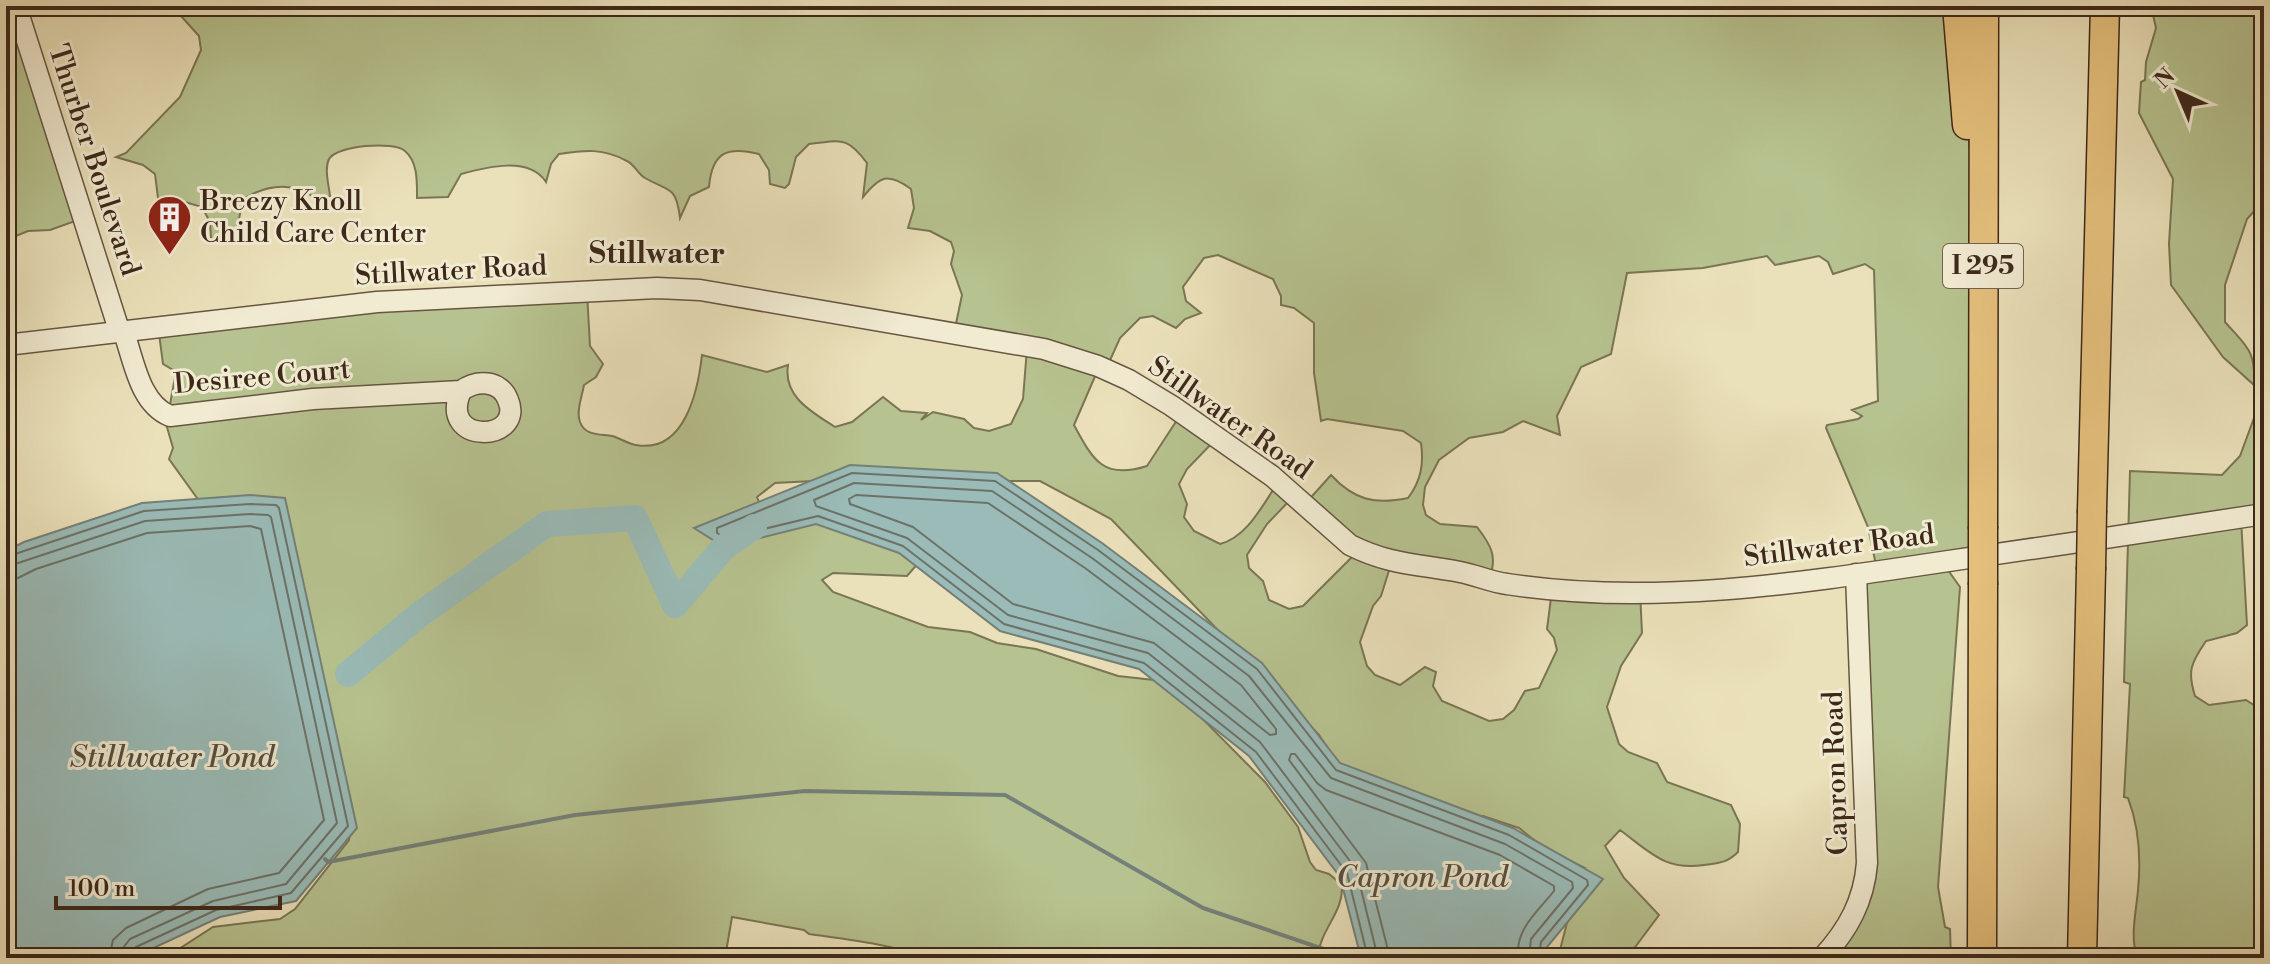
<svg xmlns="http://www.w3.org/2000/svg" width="2270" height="964" font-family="'Libre Bodoni',serif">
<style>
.green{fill:#b6c28f;stroke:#7a7554;stroke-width:2;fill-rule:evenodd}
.water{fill:#9abbb7;stroke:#758078;stroke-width:2}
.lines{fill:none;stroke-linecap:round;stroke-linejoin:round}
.shore{stroke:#6c7268;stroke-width:2}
.stream{stroke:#758078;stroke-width:4}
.river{stroke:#9abbb7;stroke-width:26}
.minor-casing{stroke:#685642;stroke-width:23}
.highway-casing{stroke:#3d281a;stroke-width:31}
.minor{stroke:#f1ebd2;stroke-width:20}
.highway{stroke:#e5c07c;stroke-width:28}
.highway-bridge-casing{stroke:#3d281a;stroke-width:31;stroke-linecap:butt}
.highway-bridge{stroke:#e5c07c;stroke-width:28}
.labels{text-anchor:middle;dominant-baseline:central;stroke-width:6;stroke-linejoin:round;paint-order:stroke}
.shield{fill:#f1ebd2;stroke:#736251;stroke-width:2}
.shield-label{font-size:26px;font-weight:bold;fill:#3d281a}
.street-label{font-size:28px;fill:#3d281a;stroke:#f1ebd2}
.poi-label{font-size:28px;fill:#3d281a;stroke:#f1ebd2;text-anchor:start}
.neighbourhood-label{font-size:30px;font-weight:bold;fill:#3d281a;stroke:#f1ebd2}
.water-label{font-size:30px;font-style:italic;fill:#544d41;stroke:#f1ebd2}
</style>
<rect width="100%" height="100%" fill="#eae0b9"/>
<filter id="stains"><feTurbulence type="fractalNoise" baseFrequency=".0025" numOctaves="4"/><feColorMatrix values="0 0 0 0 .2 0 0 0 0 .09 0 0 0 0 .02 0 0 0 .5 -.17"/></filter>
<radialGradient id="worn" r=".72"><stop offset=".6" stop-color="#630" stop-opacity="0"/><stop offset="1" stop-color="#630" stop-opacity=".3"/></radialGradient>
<g class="green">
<polygon points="6,6 15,6 81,219 50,230 28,231 6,240"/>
<path d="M186,6H503L507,9L508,6H1959L1977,247L1982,551L1943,563L1960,587L1938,887L1945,927L1950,929L1951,958H1819L1858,900L1866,577L1876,565L1868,527L1826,428L1827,425L1858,419L1862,416L1852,410L1878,401L1874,270L1865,264L1833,274L1828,262L1819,256L1775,265L1767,256L1703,268L1627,273L1611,354L1581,367L1557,416L1560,435L1523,421L1503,432L1469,438L1439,460L1425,487L1423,505L1426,515L1440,524L1477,527C1491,545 1498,557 1489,579L1391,564L1381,596L1373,606L1360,642L1367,666L1375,675L1400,685L1425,667L1436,672L1433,686L1442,701L1489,721L1503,719L1514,710L1525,691L1539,688L1557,650L1554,638L1547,629L1552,590L1640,591L1642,633L1621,666L1607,707L1619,744L1628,752L1657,763L1667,782L1731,805L1740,824L1738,852C1727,863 1719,863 1704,865C1665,871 1650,852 1620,830L1605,846L1624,878L1659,915L1627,958H1558L1577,883L1585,868L1544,848L1519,828L1483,816L1361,813L1335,759L1319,735L1111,519L1040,481L832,480L775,483L757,497L761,507L843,531L921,560L907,576L833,573L822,580L833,592L928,627L970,632L997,643L1036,649L1118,676L1154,680L1172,688L1265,782L1298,827L1310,862L1316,870L1329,874L1342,885C1344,913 1319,930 1318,958H930C889,944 851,940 809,934L804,930L732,917L725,958H165L213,927L280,919L295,909L349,840L352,810L202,505L169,459L173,448L158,396L169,410L175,377L173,370L163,364L158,326L587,292L590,346L603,364L596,377L584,385C582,396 576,412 580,422C585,436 600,434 612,436C620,438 628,444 636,445C685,454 698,390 702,355L767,372L788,365C783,397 812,412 835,427L852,422L883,397L901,411L927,413L921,420L933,412L964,419L974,428L989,431L1011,424L1023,399L1027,348L954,333L962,295L951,264L954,251L951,242L930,231L908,228L914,208L911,189C888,172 880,176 863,197L867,163C846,135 841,141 809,144L796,157L789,184L785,188L770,184L769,170L759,154C727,146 712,152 709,187L690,196L680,218C676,185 669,192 645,178C638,174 635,165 627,161C603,148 585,150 559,154L551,164L546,182C529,156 487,167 461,174L448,197L417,198C417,182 418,162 405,151C394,141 337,145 329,159C324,169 329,186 330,196L318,200C294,181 268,184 243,199L237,229L218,241L211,238L210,222L202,207L185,202L159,206L155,174L143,165L116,157L126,153L180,97L201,50L199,36L181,16ZM1218,255L1273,279L1281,296V305L1294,308L1314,323V373L1321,421L1327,419L1403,431L1421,443C1424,464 1421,481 1408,498C1375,505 1354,500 1331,475L1305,504L1358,551L1303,606L1289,609L1269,600L1263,581L1249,568L1247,555L1267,524L1294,496L1277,484C1262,506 1247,537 1220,544L1194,531L1184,517L1187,504L1179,484L1187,469L1215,440L1181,414L1147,466C1103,480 1093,460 1074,425L1096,374L1107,367L1120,338L1140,318L1153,316L1176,328L1185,319L1201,313L1186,301L1183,287L1204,258Z"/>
<path d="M2151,6H2264V200L2247,219L2225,285V322C2246,346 2256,350 2254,385L2223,357L2171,285L2169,244L2173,179L2139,113L2141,82L2145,80L2146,62L2156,28Z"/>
<path d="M2254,418L2256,428L2264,434V513L2241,519L2247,625L2237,633L2206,641C2191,663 2187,671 2195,696L2209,705L2246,700L2260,709L2264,708V958H2137C2130,936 2136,913 2138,890C2141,860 2139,827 2128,798L2124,797L2130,684L2124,682L2130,471L2222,475L2240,456Z"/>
</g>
<g class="water">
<polygon points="850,465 997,473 1102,543 1262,663 1340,763 1513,828 1603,879 1547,947 1553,958 1361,958 1340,877 1249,756 1139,669 1000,631 899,553 816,524 724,547 694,528"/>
<polygon points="250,495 285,498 357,828 296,901 220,917 132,958 6,958 6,551 24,542 142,503"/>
</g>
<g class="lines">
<g class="shore">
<polygon points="856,495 988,503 1085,568 1241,685 1276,729 1276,734 1270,735 1154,643 1013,604 913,527 850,504 849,499"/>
<polyline points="6,557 144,511 250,504 276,505 279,508 348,826 291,893 216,910 136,947 132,952 131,958"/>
<polyline points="6,567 145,521 250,514 268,515 271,517 337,823 286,884 213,901 130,939 123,948 121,958"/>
<polyline points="6,579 18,578 36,569 147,533 250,526 261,529 324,820 279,873 208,889 126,928 113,940 109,958"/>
<polyline points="1368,958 1347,873 1256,752 1144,663 1004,624 903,546 818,516 726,538 717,533 717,528 852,473 995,481 1098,550 1257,669 1336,770 1509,835 1587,880 1588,885 1541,942 1540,949 1544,958"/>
<polyline points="1378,958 1356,869 1260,742 1148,653 1008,615 907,538 816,506 814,500 854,483 992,491 1092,558 1249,676 1331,778 1505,844 1572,882 1573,888 1531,939 1530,948 1532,958"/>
<path d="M1390,958L1366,863L1289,760L1291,754H1295L1317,783L1326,790L1500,855L1554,886V891C1539,910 1513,931 1519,958"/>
</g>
<polyline class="stream" points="325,859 328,862 575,815 805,791 1005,795 1203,908 1350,958"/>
<polyline class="river" points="348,674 419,615 547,524 635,518 675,605 724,547 754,527"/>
<defs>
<g id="minor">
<polyline points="16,6 119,330"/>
<path d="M123,330C134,360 139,403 170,416L313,399L461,391C476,380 500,379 508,400C526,442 437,446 461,391"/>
<path d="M6,345L377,302L657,288L700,290L1044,349L1098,366L1129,380L1172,406L1272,476L1350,545C1390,565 1418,564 1460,572C1476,575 1491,582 1507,584C1648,606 1795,584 1935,563C2045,547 2154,531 2264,514"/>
<path d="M1822,958C1848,930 1864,901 1867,863L1856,574"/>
</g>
<g id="highway">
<polyline points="1957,6 1967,125"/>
<polyline points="2092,510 2105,6"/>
<polyline points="1983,526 1984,6"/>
<polyline points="1982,958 1983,585"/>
<polyline points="2082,958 2091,570"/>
</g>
</defs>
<use href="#minor" class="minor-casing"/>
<use href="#highway" class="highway-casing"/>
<use href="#minor" class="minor"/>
<use href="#highway" class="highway"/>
<defs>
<g id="highway-bridge">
<polyline points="2091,570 2092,510"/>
<polyline points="1983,585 1983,526"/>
</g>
</defs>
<use href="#highway-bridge" class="highway-bridge-casing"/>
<use href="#highway-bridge" class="highway-bridge"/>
</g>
<defs>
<symbol id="building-pin" viewBox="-11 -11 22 30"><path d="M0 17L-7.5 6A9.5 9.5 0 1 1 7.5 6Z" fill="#8f2418" stroke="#f1ebd2"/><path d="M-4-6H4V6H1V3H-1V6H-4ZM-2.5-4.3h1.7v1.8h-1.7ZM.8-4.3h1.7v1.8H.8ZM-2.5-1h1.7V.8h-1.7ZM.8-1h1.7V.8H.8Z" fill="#fff"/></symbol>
</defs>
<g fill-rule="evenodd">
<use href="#building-pin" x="144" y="192" width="51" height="69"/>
</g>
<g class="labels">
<rect class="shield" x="1943" y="244" width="80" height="44" rx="6"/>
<g class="shield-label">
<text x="1983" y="266">I 295</text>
</g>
<g class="street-label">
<text transform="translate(94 160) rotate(72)">Thurber Boulevard</text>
<text transform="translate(451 271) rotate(-3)">Stillwater Road</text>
<text transform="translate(262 377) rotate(-5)">Desiree Court</text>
<text transform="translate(1230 418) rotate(35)">Stillwater Road</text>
<text transform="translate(1839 546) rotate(-7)">Stillwater Road</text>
<text transform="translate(1836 773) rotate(-92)">Capron Road</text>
</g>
<g class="poi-label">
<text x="200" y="201">Breezy Knoll<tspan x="200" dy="32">Child Care Center</tspan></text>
</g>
<g class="neighbourhood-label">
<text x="657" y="254">Stillwater</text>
</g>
<g class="water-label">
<text x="172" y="758">Stillwater Pond</text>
<text x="1422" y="878">Capron Pond</text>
</g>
</g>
<rect width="2270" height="964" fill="none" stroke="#eae0b9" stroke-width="32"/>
<rect x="8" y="8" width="2254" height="948" fill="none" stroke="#3d281a" stroke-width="4"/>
<rect x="16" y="16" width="2238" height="932" fill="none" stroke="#3d281a" stroke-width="2"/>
<g transform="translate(2178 92) rotate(316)" stroke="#f1ebd2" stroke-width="6" paint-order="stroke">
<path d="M0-6L14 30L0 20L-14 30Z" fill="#3d281a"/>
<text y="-12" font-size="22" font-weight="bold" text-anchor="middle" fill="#3d281a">N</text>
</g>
<path d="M56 896v12h224v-12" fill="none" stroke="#3d281a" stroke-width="4"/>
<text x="68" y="896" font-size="24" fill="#3d281a" stroke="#f1ebd2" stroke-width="6" paint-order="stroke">100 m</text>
<rect width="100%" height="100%" filter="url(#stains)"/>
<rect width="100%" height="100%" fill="url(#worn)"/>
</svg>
